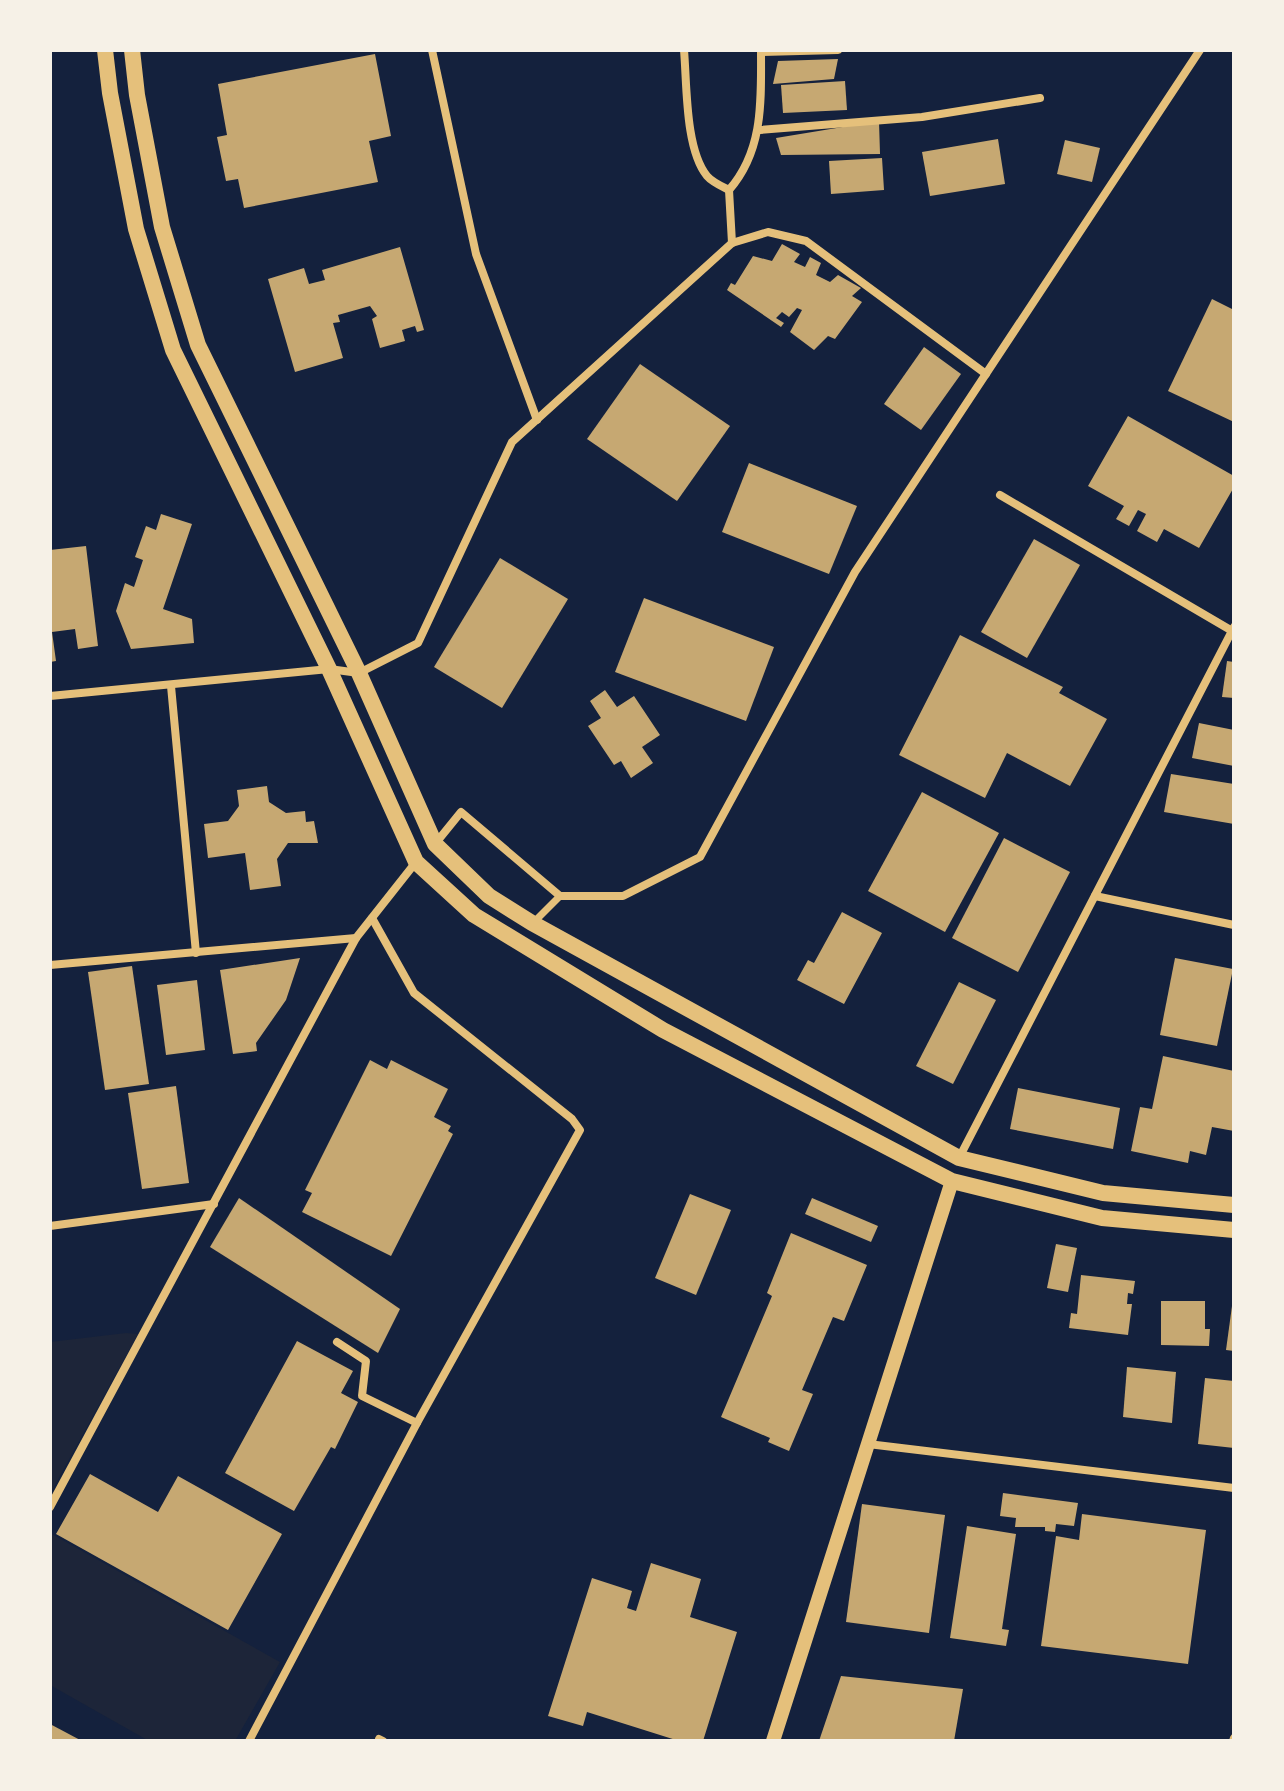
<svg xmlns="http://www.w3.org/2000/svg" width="1284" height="1791" font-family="Bitter,serif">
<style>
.green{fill:#1d2539}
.building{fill:#c6a872}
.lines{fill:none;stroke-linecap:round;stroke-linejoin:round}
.pedestrian{stroke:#e5c07b;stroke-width:7}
.minor{stroke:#e5c07b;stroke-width:8}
.tertiary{stroke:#e5c07b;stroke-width:14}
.secondary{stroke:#e5c07b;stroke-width:16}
</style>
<rect width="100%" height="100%" fill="#14213d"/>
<g class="green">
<polygon points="126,1333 138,1334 50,1494 50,1342"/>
<polygon points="50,1533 280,1662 235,1741 149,1741 50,1685"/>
</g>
<g class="building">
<polygon points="375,54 391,136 369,141 378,182 244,208 238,179 226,181 217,137 227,135 218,84"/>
<polygon points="838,59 834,79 773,84 778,61"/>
<polygon points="845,81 847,110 783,113 781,85"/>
<polygon points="879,121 880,154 781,155 776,138"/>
<polygon points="998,139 1005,184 930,196 922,152"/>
<polygon points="1065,140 1100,148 1092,182 1057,174"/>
<polygon points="882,158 884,190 831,194 829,161"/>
<polygon points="782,244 800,254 794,262 805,267 810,257 821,263 816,275 830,282 838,275 861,288 852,296 862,302 835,339 828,336 814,350 790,332 802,310 797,308 789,317 782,312 776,318 784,323 781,327 727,290 731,283 735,285 753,256 772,261"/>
<polygon points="400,247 424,330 417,332 415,326 402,330 405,341 380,348 372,319 377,316 370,306 338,315 340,322 333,323 343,358 295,372 268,279 304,268 309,284 325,280 322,270"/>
<polygon points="1212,299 1234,310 1234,422 1168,391"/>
<polygon points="924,347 961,374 921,430 884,404"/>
<polygon points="640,364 730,426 677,501 587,439"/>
<polygon points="1128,416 1234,476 1234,487 1199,548 1164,529 1157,542 1137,531 1146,514 1138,510 1129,526 1116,519 1124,506 1088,486"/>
<polygon points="749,463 857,506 829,574 722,532"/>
<polygon points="161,514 192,524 163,609 192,619 194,643 131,649 116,611 125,583 134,587 143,560 135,557 146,526 156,530"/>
<polygon points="1034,539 1080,565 1027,658 981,632"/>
<polygon points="86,546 98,646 78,649 75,629 52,632 56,661 50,662 50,550"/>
<polygon points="500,558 568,599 502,708 434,667"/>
<polygon points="644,598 774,647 746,721 615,672"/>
<polygon points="960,635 1063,687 1059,693 1107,719 1070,786 1007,753 985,798 899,755"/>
<polygon points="1227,661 1234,662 1234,698 1222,697"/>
<polygon points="605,690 617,707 634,696 660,735 642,747 653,763 631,778 621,761 614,765 588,726 601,718 590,701"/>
<polygon points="1199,723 1234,730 1234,766 1192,758"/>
<polygon points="1171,774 1234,784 1234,824 1164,812"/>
<polygon points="267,786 269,802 286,813 305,811 306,822 314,821 318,843 288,843 277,859 281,886 250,890 245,853 208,858 204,824 228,821 239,806 237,790"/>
<polygon points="922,792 999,833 945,932 868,891"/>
<polygon points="1004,838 1070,872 1018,972 952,938"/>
<polygon points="842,912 882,933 844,1004 797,980 808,960 814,963"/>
<polygon points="300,958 286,1000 256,1043 257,1051 233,1054 220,970"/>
<polygon points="1175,958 1233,969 1217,1046 1160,1035"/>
<polygon points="132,966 149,1084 105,1090 88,972"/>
<polygon points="197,980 205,1050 166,1055 157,985"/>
<polygon points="959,982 996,1000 953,1084 916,1066"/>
<polygon points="1163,1056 1234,1071 1234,1131 1212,1127 1206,1155 1190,1151 1188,1163 1131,1151 1140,1107 1152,1109"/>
<polygon points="370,1060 387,1069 391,1060 448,1089 434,1117 451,1126 448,1131 453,1134 391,1256 302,1212 312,1193 305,1190"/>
<polygon points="176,1086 189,1183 142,1189 128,1093"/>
<polygon points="1018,1088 1120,1108 1113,1149 1010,1129"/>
<polygon points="690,1194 731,1210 696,1295 655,1278"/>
<polygon points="239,1198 400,1309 378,1353 210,1247"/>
<polygon points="812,1198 878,1226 871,1242 805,1214"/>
<polygon points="791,1233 867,1265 844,1321 833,1317 802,1390 813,1394 789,1451 768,1442 770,1438 721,1417 772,1296 767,1293"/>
<polygon points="1056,1244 1077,1248 1068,1292 1047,1288"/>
<polygon points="1081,1275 1135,1281 1133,1294 1128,1293 1127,1304 1132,1304 1128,1335 1069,1328 1071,1313 1077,1314"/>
<polygon points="1161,1301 1205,1301 1205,1329 1210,1329 1209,1346 1161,1345"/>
<polygon points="1232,1306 1234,1307 1234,1351 1226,1350"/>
<polygon points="297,1341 353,1371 341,1393 358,1402 335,1449 331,1447 294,1511 225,1473"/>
<polygon points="1127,1367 1176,1372 1172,1423 1123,1417"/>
<polygon points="1205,1378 1234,1381 1234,1448 1198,1444"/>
<polygon points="90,1474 158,1512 178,1476 282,1534 228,1630 56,1534"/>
<polygon points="1003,1493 1078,1503 1074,1526 1056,1524 1055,1532 1045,1531 1045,1527 1015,1527 1016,1518 1000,1516"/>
<polygon points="862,1504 945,1515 929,1633 846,1622"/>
<polygon points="1082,1514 1206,1530 1188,1664 1041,1646 1056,1536 1079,1540"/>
<polygon points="967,1526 1016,1534 1002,1629 1009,1630 1006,1646 950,1638"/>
<polygon points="651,1563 701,1579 690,1617 737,1632 703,1741 679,1741 587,1712 583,1726 548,1716 592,1578 632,1591 627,1608 636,1611"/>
<polygon points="841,1676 963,1689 954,1741 819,1741"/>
<polygon points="50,1724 82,1741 50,1741"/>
</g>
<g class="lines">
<polyline class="pedestrian" points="533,923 560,896"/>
<g class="minor">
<polyline points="432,50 476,254 537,420"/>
<path d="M684,50C687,84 685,149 707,176C712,182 721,186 729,190"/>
<polyline points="761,52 838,50"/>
<polyline points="760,130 922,117 1040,98"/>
<path d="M732,243L729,190C764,150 761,100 761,50"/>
<polyline points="1000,495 1234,632"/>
<polyline points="171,686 196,953"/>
<polyline points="50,696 329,669 359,673 418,643 512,442 732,243 768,232 806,241 986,374"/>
<polyline points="435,844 461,812 560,896 623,896 700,857 855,572 1200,50"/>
<polyline points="1095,896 1234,925"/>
<polyline points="50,965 356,938"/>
<polyline points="959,1158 1234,627"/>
<polyline points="50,1226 214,1204"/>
<polyline points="337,1342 366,1361 362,1396 417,1423"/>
<polyline points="868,1444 1234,1488"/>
<polyline points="50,1507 356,938 416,862"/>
<polyline points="379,1739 383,1741"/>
<polyline points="249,1741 417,1423 580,1130 572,1119 414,993 372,918"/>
<polyline points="1233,1741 1234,1738"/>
</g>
<polyline class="tertiary" points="773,1741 952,1181"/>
<g class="secondary">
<polyline points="105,50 110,93 136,229 173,350 329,669 416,862 474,915 663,1030 952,1181 1102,1218 1234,1230"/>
<polyline points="132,50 137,95 162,227 198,345 359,673 435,844 489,896 532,923 959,1158 1103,1193 1234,1205"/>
</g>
</g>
<rect width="1284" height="1791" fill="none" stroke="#f6f1e7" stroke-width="104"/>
</svg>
